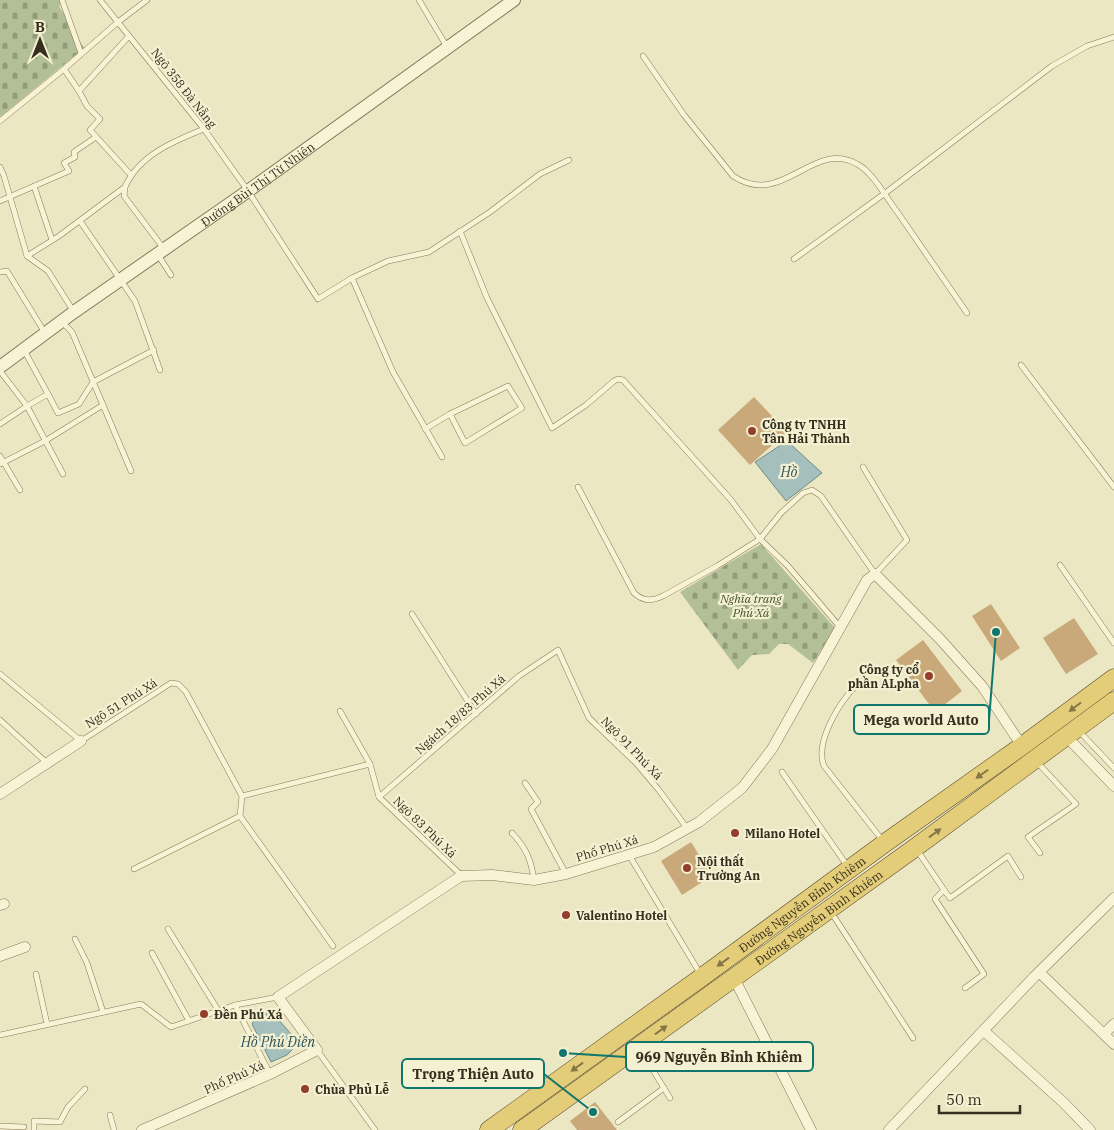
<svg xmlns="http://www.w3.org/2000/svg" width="1114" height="1130" font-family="'IBM Plex Serif',serif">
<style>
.cemetery{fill:url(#cemetery-stones)}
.water{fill:#a5bfbc;stroke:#6c8d8b}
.building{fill:#c9a97a}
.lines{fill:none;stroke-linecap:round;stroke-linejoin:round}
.service-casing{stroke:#86795a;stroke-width:6}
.minor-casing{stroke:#86795a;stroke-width:11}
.tertiary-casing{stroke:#86795a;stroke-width:14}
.trunk-casing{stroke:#54462e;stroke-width:19}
.service{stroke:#f8f3d5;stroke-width:5}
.minor{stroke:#f8f3d5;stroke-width:10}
.tertiary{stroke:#f8f3d5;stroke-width:12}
.trunk{stroke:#e4cd78;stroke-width:18}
.oneway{fill:#847646}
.poi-dot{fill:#933e2c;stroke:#f4f0d2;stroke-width:2}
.labels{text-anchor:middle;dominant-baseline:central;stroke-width:4.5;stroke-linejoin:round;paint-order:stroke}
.street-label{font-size:12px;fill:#362e1e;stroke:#f4f0d2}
.poi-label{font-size:12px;font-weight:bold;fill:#362e1e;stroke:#f4f0d2;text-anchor:start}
.park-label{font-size:12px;font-style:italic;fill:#3f5225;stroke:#f4f0d2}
.water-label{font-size:14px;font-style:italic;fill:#2e5155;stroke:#f4f0d2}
.leader{fill:none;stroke:#0f766e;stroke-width:2}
.callout-dot{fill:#0f766e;stroke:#f4f0d2;stroke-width:2}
.callout{fill:#f4f0d2;stroke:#0f766e;stroke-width:2}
.callout-label{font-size:14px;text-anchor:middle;font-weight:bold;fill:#362e1e}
</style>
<defs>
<pattern id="cemetery-stones" width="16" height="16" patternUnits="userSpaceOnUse" patternTransform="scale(1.25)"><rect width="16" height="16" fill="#b3bf96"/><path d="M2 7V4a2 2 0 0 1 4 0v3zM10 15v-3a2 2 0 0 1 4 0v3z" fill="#929c7a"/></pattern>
</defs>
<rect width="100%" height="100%" fill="#ece7c3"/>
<g class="cemetery">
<polygon points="0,0 66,0 59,6 84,48 0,117"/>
<polygon points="761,544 835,628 813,663 788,644 779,644 769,654 752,655 738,670 680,592"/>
</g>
<g class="water">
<polygon points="787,441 822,473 786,501 755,462"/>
<polygon points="266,1013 277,1018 299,1043 287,1055 271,1062 252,1024 256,1016"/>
</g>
<g class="building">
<polygon points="754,397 787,432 750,465 718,430"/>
<polygon points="991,604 1020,648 1001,661 972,616"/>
<polygon points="1074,618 1098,654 1066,674 1043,638"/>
<polygon points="923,640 962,691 935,712 896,660"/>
<polygon points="691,842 712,876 682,895 661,861"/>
<polygon points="595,1102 617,1130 577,1130 570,1121"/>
</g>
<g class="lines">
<defs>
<g id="service">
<polyline points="62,0 81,53"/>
<polyline points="100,0 204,129 248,191 318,299 352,278 388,261 429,252 490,212 540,174 569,160"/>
<polyline points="419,0 447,47"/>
<path d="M643,56L684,115L733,176C783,209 812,139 857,164C873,172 887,199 898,213C921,246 944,280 967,313"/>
<polyline points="64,69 118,22 147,0"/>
<polyline points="79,91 87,106 100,119 90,130 130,174"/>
<polyline points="0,121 64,69 79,91 129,36"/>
<polyline points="0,167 4,176 27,256 48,271 74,312"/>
<polyline points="34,186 52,240"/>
<polyline points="125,187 124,196 164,249"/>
<polyline points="0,201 69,171 64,163 75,157 74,152 96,137"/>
<polyline points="80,221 135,301 160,370"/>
<polyline points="460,231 487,298 552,428 586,405 614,381 618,379 623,380 731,500 760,539 788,566 840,627"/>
<polyline points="158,255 171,275"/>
<path d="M27,256L59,236L125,187C139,155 174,141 204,129"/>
<polyline points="794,259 884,194 1052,66 1087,46 1114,37"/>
<polyline points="0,272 7,271 45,333"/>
<polyline points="352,278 393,372 442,457"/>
<polyline points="62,322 72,332 131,471"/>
<polyline points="24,350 48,394"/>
<polyline points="1021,365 1114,487"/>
<polyline points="0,371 27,406 63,474"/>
<polyline points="0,424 27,406 48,394 58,413 79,404 93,382 154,350"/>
<polyline points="425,429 450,414 508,386 522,408 465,443 450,414"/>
<polyline points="0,456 20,490"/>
<polyline points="0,464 45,441 103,405"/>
<path d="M578,487L634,593C644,602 652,601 663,596L717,566L760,539L781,513L803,493L812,490L821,496L875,574L907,540L863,467"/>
<polyline points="1060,565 1114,643"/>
<polyline points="412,614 476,714"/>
<polyline points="0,674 81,741 171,683 178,684 186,692 242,796 240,816 333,946"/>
<path d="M865,679C860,683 854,687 850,692C836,709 815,744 824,766L883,841"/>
<polyline points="340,711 370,764 379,797 461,875"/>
<polyline points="0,720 47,763"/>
<polyline points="1079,731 1114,768"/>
<polyline points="1037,762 1076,804 1028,837 1040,853"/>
<polyline points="782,772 848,867"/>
<polyline points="525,783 538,802 531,809 566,874"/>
<polyline points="242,796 370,764"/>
<polyline points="379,797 519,676 558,650 589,718 636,763 658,789 687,828"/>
<path d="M512,833C526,848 531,859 534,880"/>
<polyline points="917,850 944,890 935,899 984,974 965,988"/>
<polyline points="629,855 701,975"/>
<polyline points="134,869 240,816"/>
<polyline points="944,890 950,898 1008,856 1021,877"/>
<polyline points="831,912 913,1038"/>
<polyline points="168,929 218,1010"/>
<polyline points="75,939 87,963 103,1012"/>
<polyline points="152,953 189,1021"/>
<polyline points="36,974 47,1024"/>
<polyline points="235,1005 270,1074"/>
<polyline points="0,1035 141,1004 171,1027 235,1005 278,997"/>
<polyline points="640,1049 670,1098"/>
<polyline points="317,1050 375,1130"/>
<polyline points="110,1115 114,1130"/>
<polyline points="618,1122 664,1088"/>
<polyline points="0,1126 24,1127"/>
<polyline points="34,1130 34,1121 60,1122 68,1107 85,1089"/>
</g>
<g id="minor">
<polyline points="1066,736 1114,786"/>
<polyline points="0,794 81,741"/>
<polyline points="0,905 4,904"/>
<polyline points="0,956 25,947"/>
<polyline points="1040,973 1114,1044"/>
<polyline points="734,978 811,1130"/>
<polyline points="984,1031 1064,1103 1090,1130"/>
<polyline points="1104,1034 1114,1024"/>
<polyline points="142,1130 270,1074 317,1050 278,997 461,876 492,875 534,880 566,874 654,847 699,822 742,788 772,749 867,580 875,574 940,639 982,686 1022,746"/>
<polyline points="889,1130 1034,977 1114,898"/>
</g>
<g id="tertiary">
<path id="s1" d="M0,367L74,312L248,191L514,0"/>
</g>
<g id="trunk">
<path id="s2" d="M489,1130L702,977L885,843L1022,746L1114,678"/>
<path id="s3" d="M522,1130L916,847L1114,701"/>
</g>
</defs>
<use href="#service" class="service-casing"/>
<use href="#minor" class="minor-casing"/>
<use href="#tertiary" class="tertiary-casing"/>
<use href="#trunk" class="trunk-casing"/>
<use href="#service" class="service"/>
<use href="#minor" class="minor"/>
<use href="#tertiary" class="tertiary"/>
<use href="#trunk" class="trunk"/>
</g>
<defs><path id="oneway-solid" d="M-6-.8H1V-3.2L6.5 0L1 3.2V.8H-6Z" transform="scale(1.25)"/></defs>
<g class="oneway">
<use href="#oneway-solid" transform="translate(1075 707) rotate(143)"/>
<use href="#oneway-solid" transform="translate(982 774) rotate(145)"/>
<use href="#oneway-solid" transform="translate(935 833) rotate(-36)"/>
<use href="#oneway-solid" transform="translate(723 962) rotate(144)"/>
<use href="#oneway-solid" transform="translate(661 1030) rotate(-36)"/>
<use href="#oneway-solid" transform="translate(577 1067) rotate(144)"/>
</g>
<g class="poi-dot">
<circle cx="752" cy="431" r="5"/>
<circle cx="929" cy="676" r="5"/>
<circle cx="735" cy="833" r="5"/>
<circle cx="687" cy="868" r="5"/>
<circle cx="566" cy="915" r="5"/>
<circle cx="204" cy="1014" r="5"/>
<circle cx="305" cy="1089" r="5"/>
</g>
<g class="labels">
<g class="street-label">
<text transform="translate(184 88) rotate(52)">Ngõ 358 Đà Nẵng</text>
<text stroke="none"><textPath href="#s1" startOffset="316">Đường Bùi Thị Từ Nhiên</textPath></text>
<text transform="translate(121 703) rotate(-32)">Ngõ 51 Phú Xá</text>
<text transform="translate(460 714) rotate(-41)">Ngách 18/83 Phú Xá</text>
<text transform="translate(632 748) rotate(46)">Ngõ 91 Phú Xá</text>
<text transform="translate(425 827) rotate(44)">Ngõ 83 Phú Xá</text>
<text transform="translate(607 848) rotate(-17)">Phố Phú Xá</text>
<text stroke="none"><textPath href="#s2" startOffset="386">Đường Nguyễn Bỉnh Khiêm</textPath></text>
<text stroke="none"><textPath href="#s3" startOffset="365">Đường Nguyễn Bình Khiêm</textPath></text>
<text transform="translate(234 1077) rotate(-24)">Phố Phú Xá</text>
</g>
<g class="poi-label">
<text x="762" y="424">Công ty TNHH<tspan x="762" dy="14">Tân Hải Thành</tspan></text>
<text x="919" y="669" text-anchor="end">Công ty cổ<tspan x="919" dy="14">phần ALpha</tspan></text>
<text x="745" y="833">Milano Hotel</text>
<text x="697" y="861">Nội thất<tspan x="697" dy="14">Trường An</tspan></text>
<text x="576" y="915">Valentino Hotel</text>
<text x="214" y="1014">Đền Phú Xá</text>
<text x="315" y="1089">Chùa Phủ Lễ</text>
</g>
<g class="park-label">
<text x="751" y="598">Nghĩa trang<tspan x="751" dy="14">Phú Xá</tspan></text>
</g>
<g class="water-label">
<text x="789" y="472">Hồ</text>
<text x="278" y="1042">Hồ Phú Điền</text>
</g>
</g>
<path class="leader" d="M996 632L989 720M563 1053L626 1057M593 1112L544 1074"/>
<g class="callout-dot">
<circle cx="996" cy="632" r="5"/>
<circle cx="563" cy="1053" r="5"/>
<circle cx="593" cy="1112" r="5"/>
</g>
<g class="callout">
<rect x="854" y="705" width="135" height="29" rx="5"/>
<rect x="626" y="1042" width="187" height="29" rx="5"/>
<rect x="402" y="1059" width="142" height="29" rx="5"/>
</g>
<g class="callout-label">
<text x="921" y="725">Mega world Auto</text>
<text x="719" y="1062">969 Nguyễn Bỉnh Khiêm</text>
<text x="473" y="1079">Trọng Thiện Auto</text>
</g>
<g transform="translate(40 40)" stroke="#f4f0d2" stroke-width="4" paint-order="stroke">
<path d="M0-4L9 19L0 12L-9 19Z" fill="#362e1e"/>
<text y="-8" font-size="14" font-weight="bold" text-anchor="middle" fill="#362e1e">B</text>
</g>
<path d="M939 1105v8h81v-8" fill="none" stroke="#362e1e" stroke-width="2.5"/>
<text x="946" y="1105" font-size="15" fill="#362e1e" stroke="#f4f0d2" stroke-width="4" paint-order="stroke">50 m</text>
</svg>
